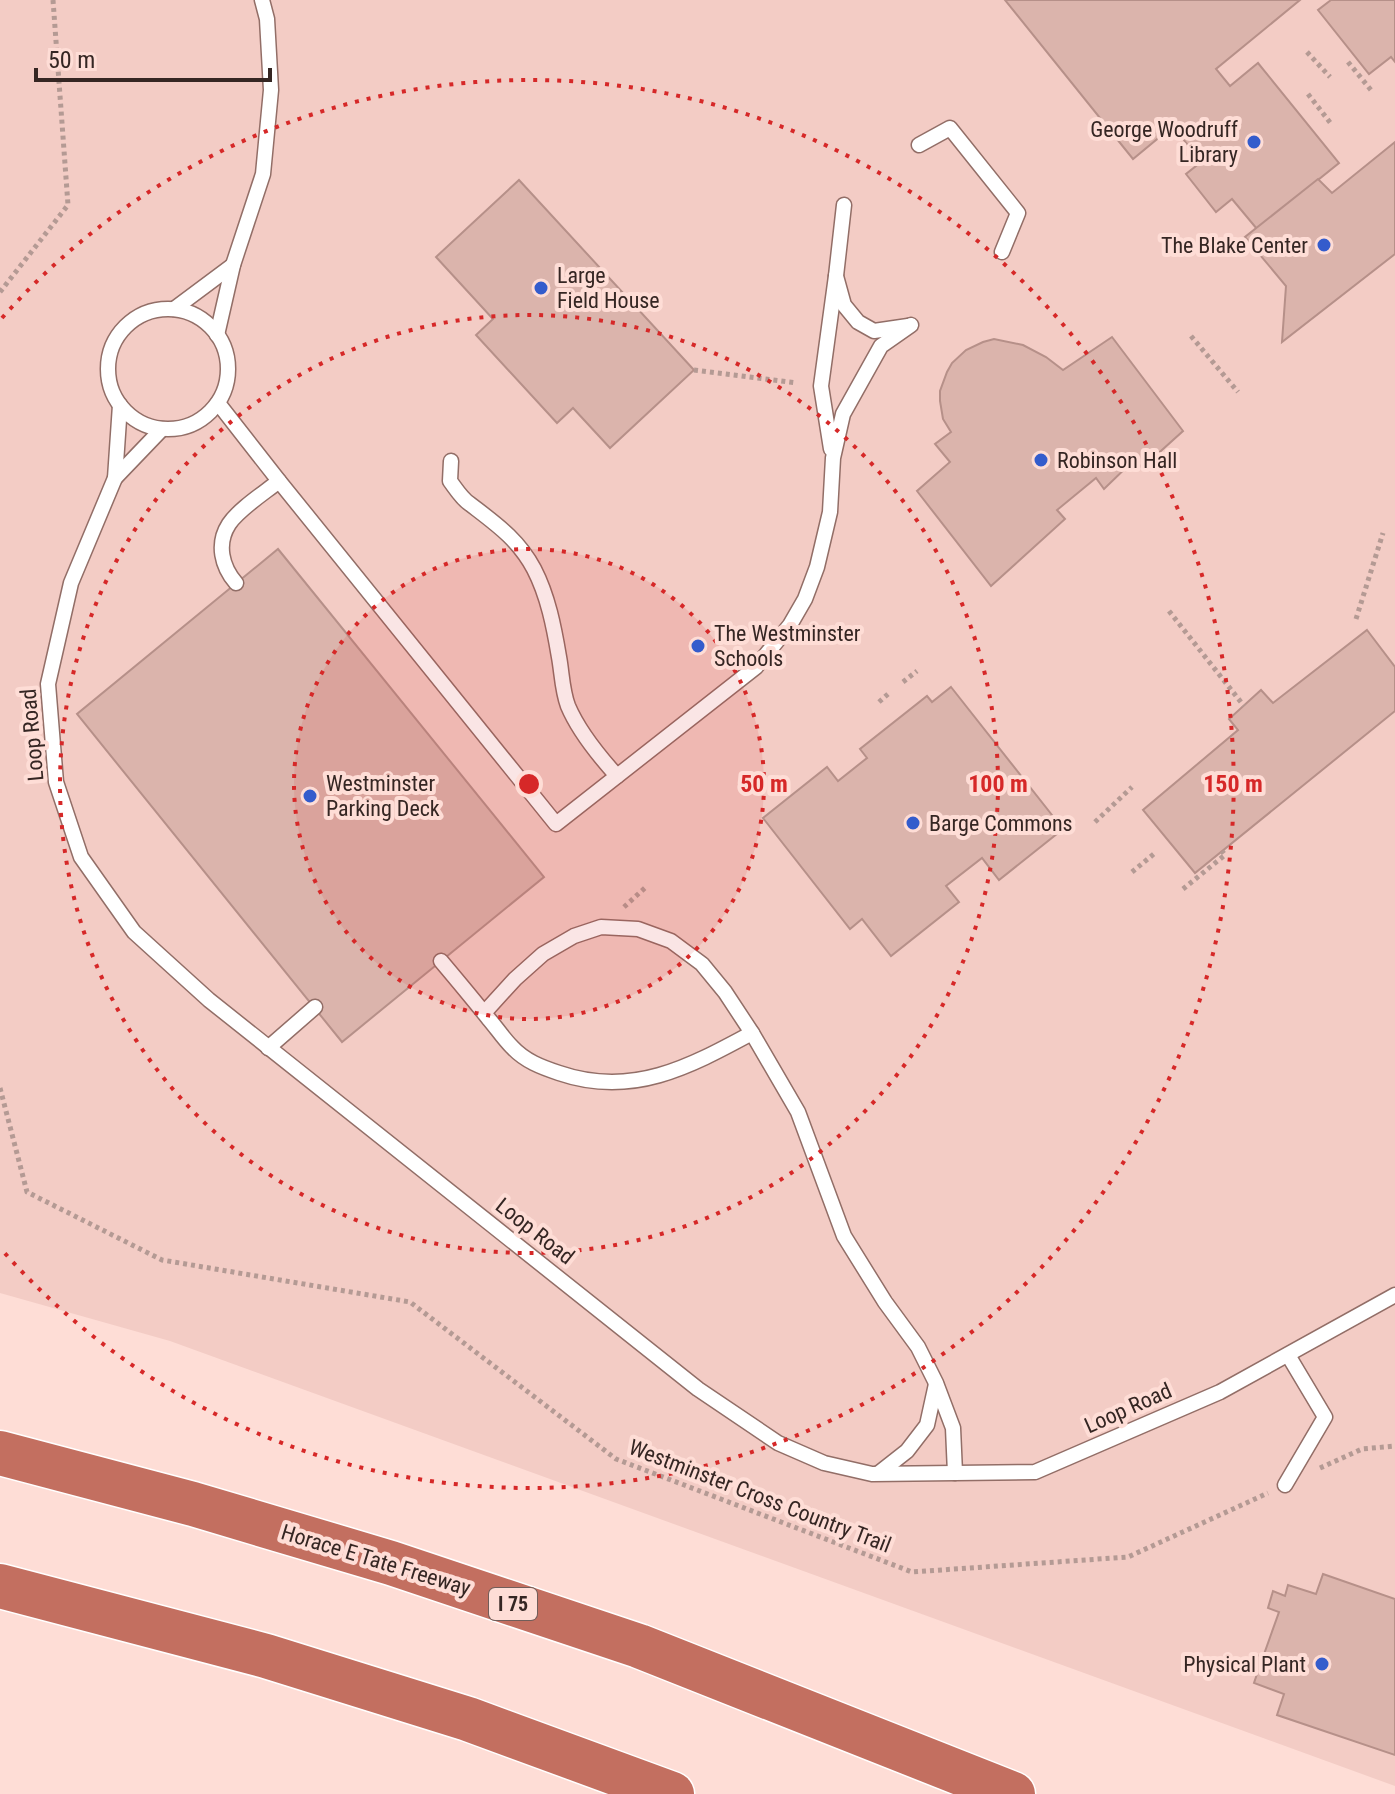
<svg xmlns="http://www.w3.org/2000/svg" width="1395" height="1794" font-family="'Roboto Condensed',sans-serif">
<style>
.built{fill:#f3ccc5}
.building{fill:#dbb4ac;stroke:#b69089;stroke-width:2}
.lines{fill:none;stroke-linecap:round;stroke-linejoin:round}
.lane-casing{stroke:#926e67;stroke-width:17}
.highway-casing{stroke:#fff;stroke-width:47}
.path{stroke:#b49a94;stroke-width:5;stroke-dasharray:4 4;stroke-linecap:butt}
.lane{stroke:#fff;stroke-width:14}
.highway{stroke:#c36f60;stroke-width:44}
.ring{fill:none;stroke:#d62828;stroke-width:4;stroke-dasharray:4 8}
.poi-dot{fill:#345ccc;stroke:#feddd6;stroke-width:3}
.labels{text-anchor:middle;dominant-baseline:central;stroke-width:8;stroke-linejoin:round;paint-order:stroke}
.shield{fill:#feddd6;stroke:#715d59;stroke-width:2}
.shield-label{font-size:20px;font-weight:bold;fill:#352623}
.poi-label{font-size:22px;fill:#352623;stroke:#feddd6;text-anchor:start}
.street-label{font-size:22px;fill:#352623;stroke:#feddd6}
.centre{fill:#d62828;stroke:#feddd6;stroke-width:4}
.ring-label{font-size:24px;text-anchor:middle;font-weight:bold;fill:#d62828;stroke:#feddd6;stroke-width:8;stroke-linejoin:round;paint-order:stroke}
</style>
<rect width="100%" height="100%" fill="#feddd6"/>
<polygon class="built" points="0,0 1395,0 1395,1786 170,1341 0,1293"/>
<g class="building">
<polygon points="1005,0 1300,0 1216,69 1230,86 1258,63 1339,163 1257,229 1232,199 1216,212 1186,174 1201,162 1173,126 1133,159"/>
<polygon points="1331,0 1395,0 1395,62 1391,57 1369,74 1318,10"/>
<polygon points="1395,142 1395,254 1282,342 1286,286 1245,237 1318,179 1332,193"/>
<polygon points="519,180 694,370 610,448 573,408 557,423 476,335 493,319 436,257"/>
<polygon points="1112,337 1183,431 1142,468 1135,459 1104,489 1096,478 1057,510 1065,519 991,586 917,491 950,462 935,444 951,432 943,419 940,401 940,391 947,372 952,363 966,350 983,342 994,339 1023,345 1046,357 1063,370"/>
<polygon points="278,549 544,877 342,1042 77,714"/>
<polygon points="1367,630 1395,667 1395,711 1195,873 1143,810 1238,730 1229,719 1261,690 1273,703"/>
<polygon points="951,687 1063,829 999,880 982,858 946,886 959,902 891,956 862,919 850,929 763,818 827,767 838,781 867,758 860,749 927,696 932,702"/>
<polygon points="1323,1574 1395,1599 1395,1755 1277,1715 1284,1694 1254,1683 1257,1674 1247,1671 1253,1654 1263,1657 1279,1612 1268,1608 1273,1591 1285,1596 1288,1585 1316,1594"/>
</g>
<g class="lines">
<defs>
<g id="lane">
<polyline points="919,145 950,128 1018,213 1002,252"/>
<polyline points="844,205 836,276 844,305 858,322 874,331 908,326"/>
<polyline points="174,309 233,265"/>
<circle cx="168" cy="369" r="60"/>
<polyline points="217,335 233,265 263,174 271,90 267,19 262,0"/>
<polyline points="218,403 279,481 556,824 756,667 790,625 805,599 817,567 830,512 833,458 843,414 881,346 911,325"/>
<polyline points="120,405 115,478 71,583 48,684 56,782 81,857 134,932 209,1000 698,1389 778,1443 824,1463 872,1474 1035,1472 1220,1392 1395,1295"/>
<polyline points="831,449 821,386 836,276"/>
<path d="M451,461L450,481C456,489 462,499 470,504C496,524 518,539 534,569C548,596 554,627 559,657C562,673 562,690 568,706C579,732 598,755 617,776"/>
<polyline points="115,478 162,429"/>
<path d="M236,583C222,567 216,544 229,524C239,509 264,493 279,481"/>
<path d="M441,961C457,980 473,999 488,1018C496,1027 503,1038 512,1047C525,1061 541,1067 559,1073C632,1098 689,1067 752,1033L725,992L702,964L671,941L638,929L601,927L574,936L543,954L515,979L484,1013"/>
<polyline points="752,1033 798,1112 844,1236 885,1302 918,1347 936,1383 953,1428 955,1473"/>
<polyline points="268,1048 315,1007"/>
<polyline points="879,1473 907,1451 927,1425 936,1384"/>
<polyline points="1285,1485 1325,1417 1288,1355"/>
</g>
<g id="highway">
<polyline points="0,1453 193,1504 391,1563 639,1646 1013,1794"/>
<polyline points="0,1586 266,1656 468,1719 672,1794"/>
</g>
</defs>
<use href="#lane" class="lane-casing"/>
<use href="#highway" class="highway-casing"/>
<g class="path">
<polyline points="1307,52 1330,77"/>
<polyline points="1348,62 1371,90"/>
<polyline points="1308,94 1332,125"/>
<polyline points="0,292 68,205 53,0"/>
<polyline points="1191,336 1238,392"/>
<polyline points="694,370 797,383"/>
<polyline points="1169,611 1244,706"/>
<polyline points="1356,619 1383,533"/>
<polyline points="903,682 917,671"/>
<polyline points="879,702 888,694"/>
<polyline points="1095,822 1132,787"/>
<polyline points="1132,872 1155,853"/>
<polyline points="1183,889 1225,855 1222,851"/>
<polyline points="624,907 647,886"/>
<polyline points="0,1088 27,1192 162,1260 410,1302 616,1459 912,1572 1128,1557 1268,1493"/>
<polyline points="1320,1468 1362,1449 1395,1446"/>
</g>
<use href="#lane" class="lane"/>
<use href="#highway" class="highway"/>
</g>
<circle cx="529" cy="784" r="235" fill="#d62828" fill-opacity=".12"/>
<g class="ring">
<circle cx="529" cy="784" r="235"/>
<circle cx="529" cy="784" r="469"/>
<path d="M2 318A704 704 0 1 1 2 1250"/>
</g>
<g class="poi-dot">
<circle cx="1254" cy="142" r="8"/>
<circle cx="1324" cy="245" r="8"/>
<circle cx="541" cy="288" r="8"/>
<circle cx="1041" cy="460" r="8"/>
<circle cx="698" cy="646" r="8"/>
<circle cx="310" cy="796" r="8"/>
<circle cx="913" cy="823" r="8"/>
<circle cx="1322" cy="1664" r="8"/>
</g>
<g class="labels">
<rect class="shield" x="489" y="1588" width="48" height="32" rx="6"/>
<g class="shield-label">
<text x="513" y="1604">I 75</text>
</g>
<g class="poi-label">
<text x="1238" y="129" text-anchor="end">George Woodruff<tspan x="1238" dy="25">Library</tspan></text>
<text x="1308" y="245" text-anchor="end">The Blake Center</text>
<text x="557" y="275">Large<tspan x="557" dy="25">Field House</tspan></text>
<text x="1057" y="460">Robinson Hall</text>
<text x="714" y="633">The Westminster<tspan x="714" dy="25">Schools</tspan></text>
<text x="326" y="783">Westminster<tspan x="326" dy="25">Parking Deck</tspan></text>
<text x="929" y="823">Barge Commons</text>
<text x="1306" y="1664" text-anchor="end">Physical Plant</text>
</g>
<g class="street-label">
<text transform="translate(32 735) rotate(-95)">Loop Road</text>
<text transform="translate(535 1231) rotate(38)">Loop Road</text>
<text transform="translate(1128 1408) rotate(-24)">Loop Road</text>
<text transform="translate(760 1496) rotate(21)">Westminster Cross Country Trail</text>
<text transform="translate(376 1560) rotate(17)">Horace E Tate Freeway</text>
</g>
</g>
<circle cx="529" cy="784" r="12" class="centre"/>
<g class="ring-label">
<text x="764" y="792">50 m</text>
<text x="998" y="792">100 m</text>
<text x="1233" y="792">150 m</text>
</g>
<path d="M36 68v12h234v-12" fill="none" stroke="#352623" stroke-width="4"/>
<text x="48" y="68" font-size="24" fill="#352623" stroke="#feddd6" stroke-width="6" paint-order="stroke">50 m</text>
</svg>
